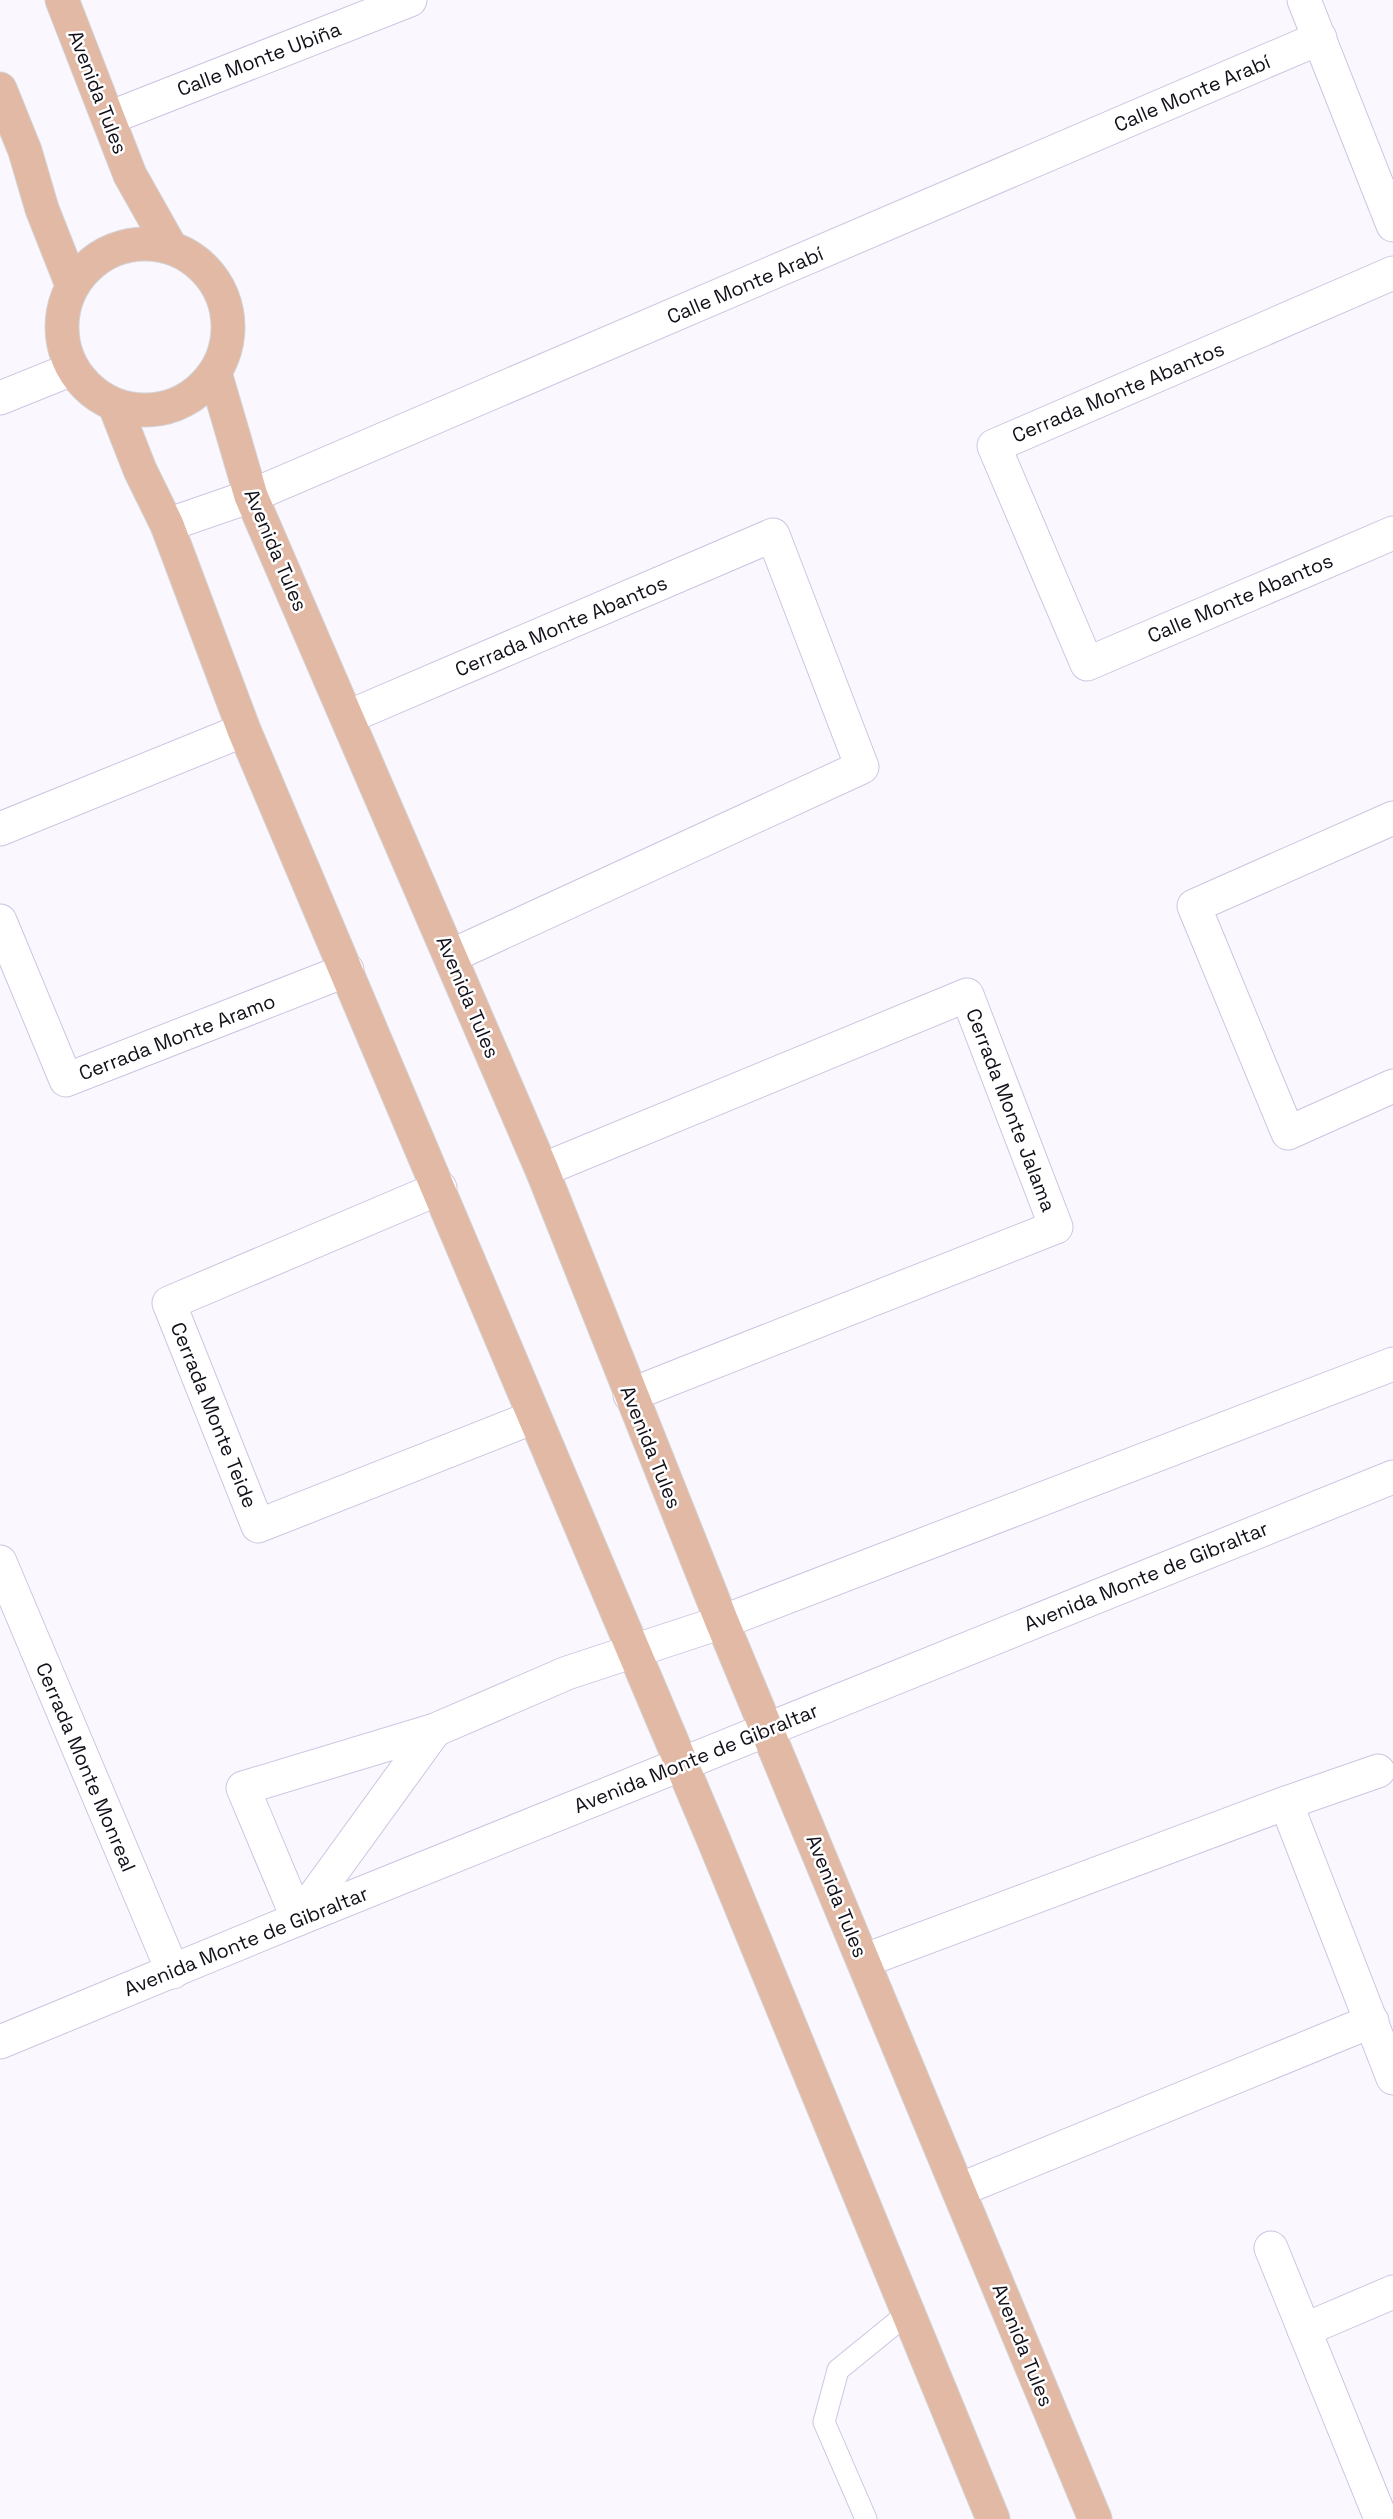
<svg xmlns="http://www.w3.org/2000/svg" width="1393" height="2519" font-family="'Space Grotesk',sans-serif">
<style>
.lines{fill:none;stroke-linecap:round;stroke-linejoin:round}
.service-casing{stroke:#cdc5e2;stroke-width:23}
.minor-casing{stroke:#cdc5e2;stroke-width:35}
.secondary-casing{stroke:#cdc5e2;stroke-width:35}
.primary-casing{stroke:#d4d4d6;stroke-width:35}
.service{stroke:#fff;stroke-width:21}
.minor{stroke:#fff;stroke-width:33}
.secondary{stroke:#fff;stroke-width:33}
.primary{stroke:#e1b9a5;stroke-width:33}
.labels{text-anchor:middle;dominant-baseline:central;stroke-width:5;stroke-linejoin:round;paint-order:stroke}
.street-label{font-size:20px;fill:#120f19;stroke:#fff}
</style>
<rect width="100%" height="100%" fill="#faf8fe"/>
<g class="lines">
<defs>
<polyline id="service" points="866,2519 824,2422 838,2370 908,2313"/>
<g id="minor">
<polyline points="109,118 410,0"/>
<polyline points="1393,273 994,446 1087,664 1393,533"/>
<polyline points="0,398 72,369"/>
<polyline points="167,525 251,496 1320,38"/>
<polyline points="348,717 773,535 862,767 451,956"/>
<polyline points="1393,818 1194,906 1288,1133 1393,1086"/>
<polyline points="0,829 244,730"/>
<polyline points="0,921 66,1080 347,970"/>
<polyline points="542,1170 967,995 1056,1227 630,1395"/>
<polyline points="440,1188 169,1303 258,1526 534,1417"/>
<polyline points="0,1562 173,1972"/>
<polyline points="1286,1803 1393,2078"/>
<polyline points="298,1919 243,1788 435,1730 567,1673 722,1622 1393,1364"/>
<polyline points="298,1919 435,1730"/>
<polyline points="863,1961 1286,1803 1378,1771"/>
<polyline points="0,2042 298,1919 1393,1477"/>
<polyline points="959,2190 1372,2021"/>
<polyline points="1271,2248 1381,2519"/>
<polyline points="1304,2330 1393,2292"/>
</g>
<polyline id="secondary" points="1304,0 1393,225"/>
<g id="primary">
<polyline points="62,0 130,175 170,246"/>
<polyline points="0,89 25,151 42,209 72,285"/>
<circle cx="145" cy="327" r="83"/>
<polyline points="215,373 251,496 542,1170 722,1622 1095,2519"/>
<polyline points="115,406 140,470 167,525 244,730 712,1836 993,2519"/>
</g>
</defs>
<use href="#service" class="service-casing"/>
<use href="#minor" class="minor-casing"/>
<use href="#secondary" class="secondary-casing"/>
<use href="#primary" class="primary-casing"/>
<use href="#service" class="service"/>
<use href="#minor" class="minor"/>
<use href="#secondary" class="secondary"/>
<use href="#primary" class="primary"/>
</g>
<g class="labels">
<g class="street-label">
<text transform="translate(259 59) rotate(-21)">Calle Monte Ubiña</text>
<text transform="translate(98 92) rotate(69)">Avenida Tules</text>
<text transform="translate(1192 93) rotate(-23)">Calle Monte Arabí</text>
<text transform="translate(745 285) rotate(-23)">Calle Monte Arabí</text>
<text transform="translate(1118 392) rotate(-23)">Cerrada Monte Abantos</text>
<text transform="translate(276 550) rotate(67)">Avenida Tules</text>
<text transform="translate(1240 598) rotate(-23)">Calle Monte Abantos</text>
<text transform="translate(561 626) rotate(-23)">Cerrada Monte Abantos</text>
<text transform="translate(468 997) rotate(67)">Avenida Tules</text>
<text transform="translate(177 1037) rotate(-21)">Cerrada Monte Aramo</text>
<text transform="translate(1011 1110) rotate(69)">Cerrada Monte Jalama</text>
<text transform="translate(214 1415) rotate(68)">Cerrada Monte Teide</text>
<text transform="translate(651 1447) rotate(68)">Avenida Tules</text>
<text transform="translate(1146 1576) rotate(-22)">Avenida Monte de Gibraltar</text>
<text transform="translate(696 1758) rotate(-22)">Avenida Monte de Gibraltar</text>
<text transform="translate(86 1767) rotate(67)">Cerrada Monte Monreal</text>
<text transform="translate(837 1896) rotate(68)">Avenida Tules</text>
<text transform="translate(246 1941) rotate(-22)">Avenida Monte de Gibraltar</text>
<text transform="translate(1023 2345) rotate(68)">Avenida Tules</text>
</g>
</g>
</svg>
